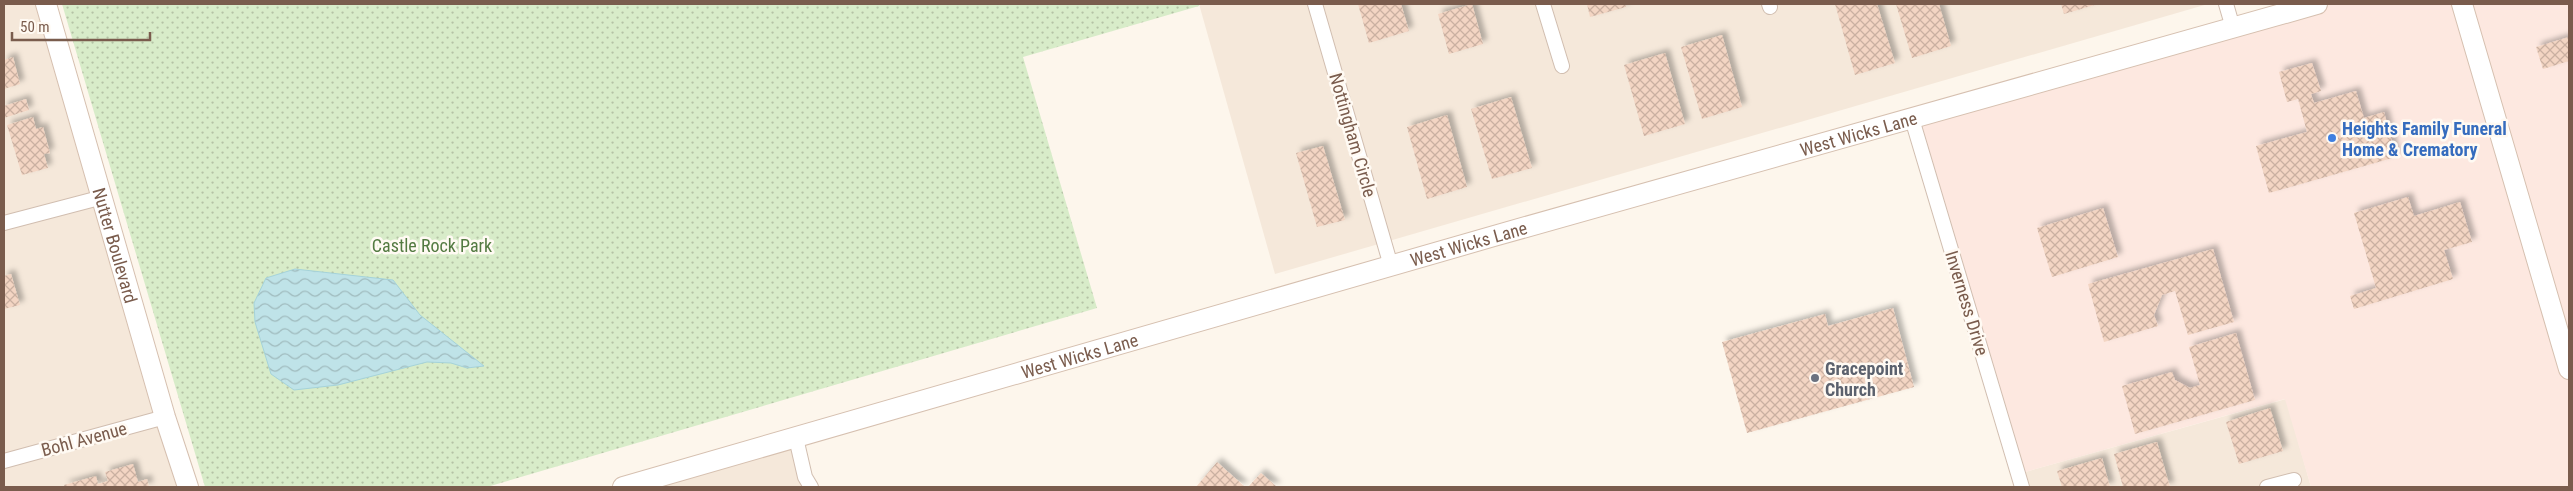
<svg xmlns="http://www.w3.org/2000/svg" width="2573" height="491" font-family="'Roboto Condensed',sans-serif">
<style>
.residential{fill:#f5e8da}
.commercial{fill:#fde8e0}
.green{fill:url(#green-dots)}
.water{fill:url(#water-waves);stroke:#a5d3da}
.building{fill:url(#building-cross-hatch);filter:url(#shadow)}
.lines{fill:none;stroke-linecap:round;stroke-linejoin:round}
.street-casing{stroke:#d1beb0;stroke-width:16}
.secondary-casing{stroke:#d6c0b0;stroke-width:22}
.street{stroke:#fff;stroke-width:14}
.secondary{stroke:#fff;stroke-width:20}
.shop-dot{fill:#3f7fe0;stroke:#fffaf3;stroke-width:2}
.worship-dot{fill:#6b7280;stroke:#fffaf3;stroke-width:2}
.labels{text-anchor:middle;dominant-baseline:central;stroke-width:5;stroke-linejoin:round;paint-order:stroke}
.shop-label{font-size:18px;font-weight:bold;fill:#366cbe;stroke:#fffaf3;text-anchor:start}
.street-label{font-size:18px;fill:#7a5c4d;stroke:#fffaf3}
.park-label{font-size:18px;fill:#537a41;stroke:#fffaf3}
.worship-label{font-size:18px;font-weight:bold;fill:#5b616d;stroke:#fffaf3;text-anchor:start}
</style>
<defs>
<pattern id="green-dots" width="8" height="8" patternUnits="userSpaceOnUse" patternTransform="scale(1.25)"><rect width="8" height="8" fill="#d8ecc9"/><path d="M2 2h.1M6 6h.1" fill="none" stroke="#b4c2a5" stroke-width="1.8" stroke-linecap="round"/></pattern>
<pattern id="water-waves" width="16" height="10" patternUnits="userSpaceOnUse" patternTransform="scale(1.25)"><rect width="16" height="10" fill="#bfe3e8"/><path d="M0 5q4-4 8 0t8 0" fill="none" stroke="#a0bbbe"/></pattern>
<pattern id="building-cross-hatch" width="8" height="8" patternUnits="userSpaceOnUse" patternTransform="scale(1.25)"><rect width="8" height="8" fill="#f3d5c3"/><path d="M0 0l8 8M0 8l8-8" fill="none" stroke="#cab0a1"/></pattern>
<filter id="shadow"><feDropShadow dx="4.5" dy="-4.5" stdDeviation="2.5" flood-color="#0004"/></filter>
</defs>
<rect width="100%" height="100%" fill="#fdf6ec"/>
<g class="residential">
<polygon points="4,4 46,4 188,487 4,487"/>
<polygon points="1199,4 2208,4 1275,274"/>
<polygon points="2286,399 2311,487 2022,487 2018,474"/>
<polygon points="796,438 814,487 623,487"/>
</g>
<polygon class="commercial" points="2318,4 2569,4 2569,487 2311,487 2285,399 2018,474 1912,119"/>
<polygon class="green" points="62,4 1199,4 1199,6 1023,57 1097,308 487,487 205,487"/>
<polygon class="water" points="295,269 393,280 420,315 484,366 467,368 451,363 427,362 338,385 294,390 271,374 255,322 254,303 266,278"/>
<g class="building">
<polygon points="1358,4 1401,4 1409,31 1369,43"/>
<polygon points="1472,4 1483,44 1449,54 1438,14"/>
<polygon points="1587,4 1625,4 1626,7 1590,17"/>
<polygon points="1835,4 1877,4 1895,63 1855,75"/>
<polygon points="1896,4 1939,4 1951,46 1912,58"/>
<polygon points="2061,4 2098,4 2064,14"/>
<polygon points="1722,35 1742,107 1702,119 1681,47"/>
<polygon points="2569,37 2569,61 2543,69 2536,47"/>
<polygon points="1665,53 1685,124 1644,136 1624,65"/>
<polygon points="13,57 20,84 4,89 4,60"/>
<polygon points="2312,63 2321,91 2311,94 2314,103 2356,91 2364,118 2384,112 2396,157 2269,193 2256,146 2307,132 2298,99 2287,102 2279,72"/>
<polygon points="1511,97 1532,168 1492,179 1471,109"/>
<polygon points="26,99 29,110 4,118 4,106"/>
<polygon points="1447,115 1467,187 1427,199 1407,127"/>
<polygon points="33,117 36,129 43,127 50,153 44,154 48,168 22,175 7,125"/>
<polygon points="1323,146 1345,220 1317,227 1296,153"/>
<polygon points="2408,197 2414,216 2460,202 2472,242 2444,250 2453,279 2354,309 2350,296 2376,288 2354,213"/>
<polygon points="2103,208 2118,257 2052,277 2037,228"/>
<polygon points="2213,249 2234,322 2188,335 2175,291 2162,295 2154,315 2158,326 2104,342 2088,284"/>
<polygon points="11,274 20,305 4,309 4,276"/>
<polygon points="1893,308 1914,387 1747,433 1722,342 1825,314 1828,326"/>
<polygon points="2236,333 2255,400 2135,434 2122,386 2172,372 2175,380 2190,388 2200,385 2189,347"/>
<polygon points="2270,408 2283,451 2239,464 2226,422"/>
<polygon points="2157,442 2170,487 2123,487 2114,454"/>
<polygon points="2102,458 2110,487 2062,487 2057,471"/>
<polygon points="1217,462 1245,487 1196,487"/>
<polygon points="133,464 138,482 147,479 149,487 65,487 64,485 96,476 98,484 108,481 105,472"/>
<polygon points="1261,473 1277,487 1248,487"/>
</g>
<g class="lines">
<defs>
<g id="street">
<polyline points="1315,4 1391,266"/>
<polyline points="1543,4 1562,66"/>
<polyline points="1769,4 1770,7"/>
<polyline points="2226,4 2233,28"/>
<polyline points="1912,119 2022,487"/>
<polyline points="4,223 103,197"/>
<polyline points="796,438 805,477 811,487"/>
<polyline points="4,461 165,417"/>
<polyline points="2267,487 2294,480"/>
</g>
<g id="secondary">
<path id="s1" d="M46,4L165,417L188,487"/>
<polyline points="2462,4 2569,369"/>
<path id="s2" d="M623,487L1494,236L2317,4"/>
</g>
</defs>
<use href="#street" class="street-casing"/>
<use href="#secondary" class="secondary-casing"/>
<use href="#street" class="street"/>
<use href="#secondary" class="secondary"/>
</g>
<circle class="shop-dot" cx="2332" cy="138" r="5"/>
<circle class="worship-dot" cx="1815" cy="378" r="5"/>
<g class="labels">
<g class="shop-label">
<text x="2342" y="128">Heights Family Funeral<tspan x="2342" dy="21">Home &amp; Crematory</tspan></text>
</g>
<g class="street-label">
<text stroke="none"><textPath href="#s2" startOffset="1285">West Wicks Lane</textPath></text>
<text transform="translate(1353 135) rotate(74)">Nottingham Circle</text>
<text stroke="none"><textPath href="#s2" startOffset="880">West Wicks Lane</textPath></text>
<text stroke="none"><textPath href="#s1" startOffset="251">Nutter Boulevard</textPath></text>
<text transform="translate(1967 303) rotate(73)">Inverness Drive</text>
<text stroke="none"><textPath href="#s2" startOffset="475">West Wicks Lane</textPath></text>
<text transform="translate(84 439) rotate(-15)">Bohl Avenue</text>
</g>
<g class="park-label">
<text x="432" y="245">Castle Rock Park</text>
</g>
<g class="worship-label">
<text x="1825" y="368">Gracepoint<tspan x="1825" dy="21">Church</tspan></text>
</g>
</g>
<rect width="2573" height="491" fill="none" stroke="#7a5c4d" stroke-width="10"/>
<path d="M12 32v8h138v-8" fill="none" stroke="#7a5c4d" stroke-width="2.5"/>
<text x="20" y="32" font-size="15" fill="#7a5c4d" stroke="#fffaf3" stroke-width="4" paint-order="stroke">50 m</text>
</svg>
